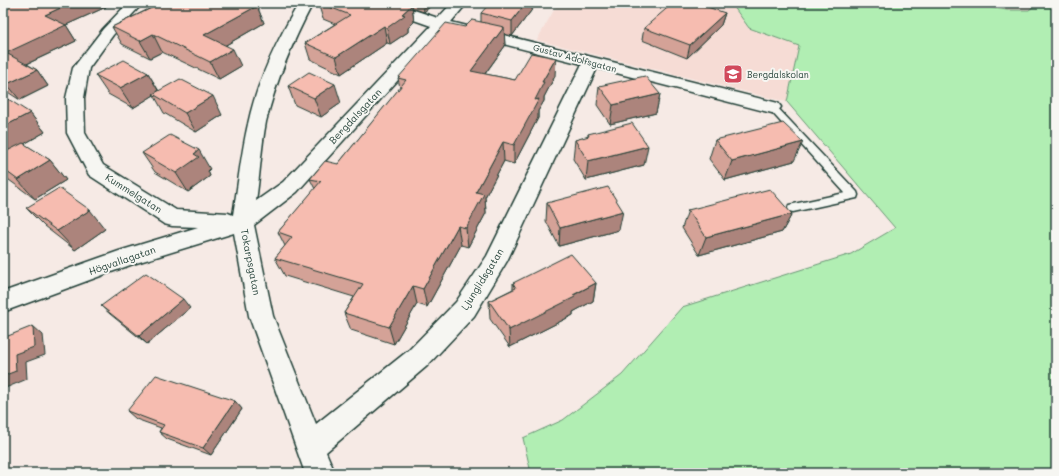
<svg xmlns="http://www.w3.org/2000/svg" width="1059" height="476" font-family="Mali,sans-serif">
<style>
.built{fill:#f6dcd5}
.green{fill:#b1eeb3;stroke:#689674}
.lines{fill:none;stroke-linecap:round;stroke-linejoin:round}
.service-casing{stroke:#1f3d34;stroke-width:3}
.minor-casing{stroke:#1f3d34;stroke-width:3}
.service{fill:#f6f6f2;fill-rule:evenodd}
.minor{fill:#f6f6f2;fill-rule:evenodd}
.wall{fill:#d4a297;stroke:#1f3d34}
.shaded-wall{fill:#ac847b;stroke:#1f3d34}
.building{fill:#f6bcb0;stroke:#1f3d34}
.labels{text-anchor:middle;dominant-baseline:central;stroke-width:4;stroke-linejoin:round;paint-order:stroke}
.far-street-label{font-size:9px;fill:#1f3d34;stroke:#f6f6f2}
.far-poi-label{font-size:9px;fill:#1f3d34;stroke:#f6f6f2;text-anchor:start}
.street-label{font-size:10px;fill:#1f3d34;stroke:#f6f6f2}
</style>
<rect width="100%" height="100%" fill="#f6eae5"/>
<filter id="ink" filterUnits="userSpaceOnUse"><feTurbulence type="fractalNoise" baseFrequency=".025" numOctaves="2"/><feDisplacementMap in="SourceGraphic" scale="8" xChannelSelector="R" yChannelSelector="G"/><feConvolveMatrix kernelMatrix="1 2 1 2 8 2 1 2 1" color-interpolation-filters="sRGB"/></filter>
<g filter="url(#ink)">
<g class="built">
<polygon points="558,3 731,3 749,28 799,46 787,102 537,40"/>
<polygon points="963,3 1038,3 1029,10 1007,10"/>
</g>
<polygon class="green" points="731,3 963,3 1007,10 1029,10 1038,3 1056,3 1056,473 531,473 523,438 563,420 622,375 682,307 851,254 895,228 787,102 799,46 749,28"/>
<g class="lines">
<defs>
<polygon id="service" points="772,104 775,105 857,192 858,195 857,198 793,212 789,211 788,208 789,205 845,193 769,109 768,107 769,105"/>
<path id="minor" d="M128,3H143L113,35L89,68L84,98L85,133L103,165L176,210L228,213L233,215C238,185 241,154 248,124C257,81 277,40 299,3H313C293,41 276,80 266,122C261,148 260,175 256,201L283,182L431,26L374,6L372,3H393L438,18L452,3H467L451,22L778,103L781,107L778,111L772,113L597,68L507,261L474,316L427,366L326,452L335,473H305L249,316L234,233L133,264L3,312V292L119,251L198,227L172,226L164,224L89,175L67,133L66,98L73,68L103,29ZM444,29L582,64L487,256L456,302L409,350L316,424L273,316L254,225L297,192Z"/>
</defs>
<use href="#service" class="service-casing"/>
<use href="#minor" class="minor-casing"/>
<use href="#service" class="service"/>
<use href="#minor" class="minor"/>
</g>
<g class="wall">
<polygon points="3,3 104,3 106,7 66,25 76,41 27,64 37,70 48,86 20,100 3,89"/>
<polygon points="154,3 259,3 255,5 257,6 264,23 226,45 241,66 219,79 162,52 150,58 122,44 112,27 155,6"/>
<polygon points="318,3 434,3 424,12 412,8 414,22 408,28 408,32 390,44 387,43 341,74 310,59 305,43 335,24 323,19"/>
<polygon points="537,3 512,36 504,34 505,46 485,74 515,80 555,76 544,97 544,101 538,111 538,118 514,164 504,161 485,197 486,213 468,247 461,245 427,307 417,304 394,344 351,330 344,313 354,297 285,276 275,258 285,246 278,232 315,189 310,179 338,164 400,88 398,78 465,27 481,22 481,13"/>
<polygon points="725,13 721,25 687,58 642,40 644,28"/>
<polygon points="148,73 159,91 222,115 196,132 164,113 154,95 133,108 108,94 95,75"/>
<polygon points="288,86 341,103 321,117 295,105"/>
<polygon points="599,86 660,94 656,113 610,124 597,105"/>
<polygon points="3,102 30,113 45,132 24,144 50,160 66,180 35,199 9,180 3,174 3,153 8,151 3,147"/>
<polygon points="588,134 644,165 586,180 573,159 575,140 588,137"/>
<polygon points="715,140 794,161 725,180 709,159"/>
<polygon points="142,153 210,169 208,171 210,176 188,192 155,172"/>
<polygon points="547,203 619,230 559,246 546,221"/>
<polygon points="26,208 105,229 75,250 44,226"/>
<polygon points="688,210 792,214 782,232 699,255 682,228"/>
<polygon points="513,283 596,283 593,301 573,312 573,315 510,347 490,319 489,301 513,289"/>
<polygon points="101,306 190,308 147,344 110,314"/>
<polygon points="235,401 242,409 211,455 167,439 159,432 161,428 136,419 127,411"/>
</g>
<g class="shaded-wall">
<polygon points="71,3 104,3 106,7 66,25 76,41 18,68 6,53 45,15"/>
<polygon points="236,3 259,3 240,13"/>
<polygon points="423,3 434,3 424,12"/>
<polygon points="526,3 537,3 512,36 512,21"/>
<polygon points="412,5 414,22 408,28 408,32 390,44 387,28"/>
<polygon points="257,6 264,23 212,53 204,35"/>
<polygon points="725,13 721,25 687,58 690,45"/>
<polygon points="384,26 387,43 341,74 336,57"/>
<polygon points="504,27 505,46 473,90 471,71"/>
<polygon points="153,34 162,52 150,58 140,41"/>
<polygon points="233,49 241,66 219,79 210,62"/>
<polygon points="556,58 555,76 544,97 544,101 538,111 538,118 514,164 514,145 542,82"/>
<polygon points="37,70 48,86 20,100 7,84"/>
<polygon points="148,73 159,92 153,94 154,95 133,108 120,88"/>
<polygon points="335,84 341,103 321,117 314,98"/>
<polygon points="660,94 656,113 610,124 613,105"/>
<polygon points="213,96 222,115 196,132 185,113"/>
<polygon points="30,113 45,132 10,152 3,145 3,127"/>
<polygon points="503,142 504,161 485,197 486,213 468,247 466,228 476,192"/>
<polygon points="803,142 794,161 725,180 732,161"/>
<polygon points="648,146 644,165 586,180 588,161"/>
<polygon points="199,150 210,169 208,171 210,176 188,192 176,173 194,154"/>
<polygon points="50,160 66,180 35,199 18,180"/>
<polygon points="90,210 105,229 75,250 57,231"/>
<polygon points="623,211 619,230 559,246 560,228"/>
<polygon points="792,214 782,232 699,255 706,237"/>
<polygon points="458,226 461,245 427,307 423,289"/>
<polygon points="596,283 593,301 573,312 573,315 510,347 509,330"/>
<polygon points="413,286 417,304 394,344 389,327"/>
<polygon points="183,299 190,308 147,344 139,336"/>
<polygon points="33,326 43,335 45,355 26,362 27,379 3,389 3,376 15,354"/>
<polygon points="235,401 242,409 211,455 203,448"/>
</g>
<g class="building">
<polygon points="3,3 71,3 45,15 66,25 6,53 37,70 7,84 3,82"/>
<polygon points="162,3 249,3 257,6 204,35 233,49 210,62 153,34 140,41 112,27"/>
<polygon points="319,3 405,3 412,5 402,14 405,15 387,28 384,26 336,57 305,43 350,15"/>
<polygon points="490,3 526,3 512,21 481,13"/>
<polygon points="673,3 696,3 725,13 690,45 644,28"/>
<polygon points="472,20 504,27 471,71 515,80 531,53 556,58 542,82 544,82 535,100 539,99 514,145 503,142 476,192 484,194 466,228 458,226 423,289 413,286 389,327 344,313 363,284 275,258 292,237 278,232 321,181 310,179 325,161 338,164 406,80 398,78 446,23 465,27"/>
<polygon points="124,60 148,73 120,88 95,75"/>
<polygon points="309,72 335,84 314,98 288,86"/>
<polygon points="645,76 660,94 613,105 599,86"/>
<polygon points="180,79 213,96 185,113 153,94"/>
<polygon points="8,99 30,113 3,127 3,102"/>
<polygon points="632,123 648,146 588,161 575,140 589,136 588,134"/>
<polygon points="783,123 803,142 732,161 715,140"/>
<polygon points="170,135 199,150 194,154 199,157 176,173 142,153"/>
<polygon points="23,143 50,160 18,180 3,169 3,153"/>
<polygon points="608,187 623,211 560,228 547,203"/>
<polygon points="59,188 90,210 57,231 26,208"/>
<polygon points="770,189 792,214 706,237 688,210"/>
<polygon points="571,254 596,283 573,295 575,297 509,330 489,301 516,288 513,283"/>
<polygon points="146,273 183,299 139,336 101,306"/>
<polygon points="33,326 34,347 15,354 16,371 3,376 3,338"/>
<polygon points="156,375 235,401 203,448 159,432 164,425 127,411"/>
</g>
</g>
<defs>
<symbol id="school-square" viewBox="-11 -11 22 22"><rect x="-9" y="-9" width="18" height="18" rx="4" fill="#d1495b" stroke="#f6f6f2"/><path d="M0-5L7-2L0 1L-7-2ZM-4 1L0 2.5L4 1V4Q0 6-4 4Z" fill="#fff"/></symbol>
</defs>
<g fill-rule="evenodd">
<use href="#school-square" x="722" y="63" width="22" height="22"/>
</g>
<g class="labels">
<g class="far-street-label">
<text transform="translate(575 58) rotate(15)">Gustav Adolfsgatan</text>
</g>
<g class="far-poi-label">
<text x="747" y="74">Bergdalskolan</text>
</g>
<g class="street-label">
<text transform="translate(355 116) rotate(-47)">Bergdalsgatan</text>
<text transform="translate(134 193) rotate(32)">Kummelgatan</text>
<text transform="translate(122 260) rotate(-19)">Högvallagatan</text>
<text transform="translate(251 262) rotate(79)">Tokarpsgatan</text>
<text transform="translate(482 279) rotate(-58)">Ljunglidsgatan</text>
</g>
</g>
<rect width="1059" height="476" fill="none" stroke="#f6f6f2" stroke-width="16"/>
<rect x="8" y="8" width="1043" height="460" fill="none" stroke="#1f3d34" stroke-width="1.5" filter="url(#ink)"/>
</svg>
